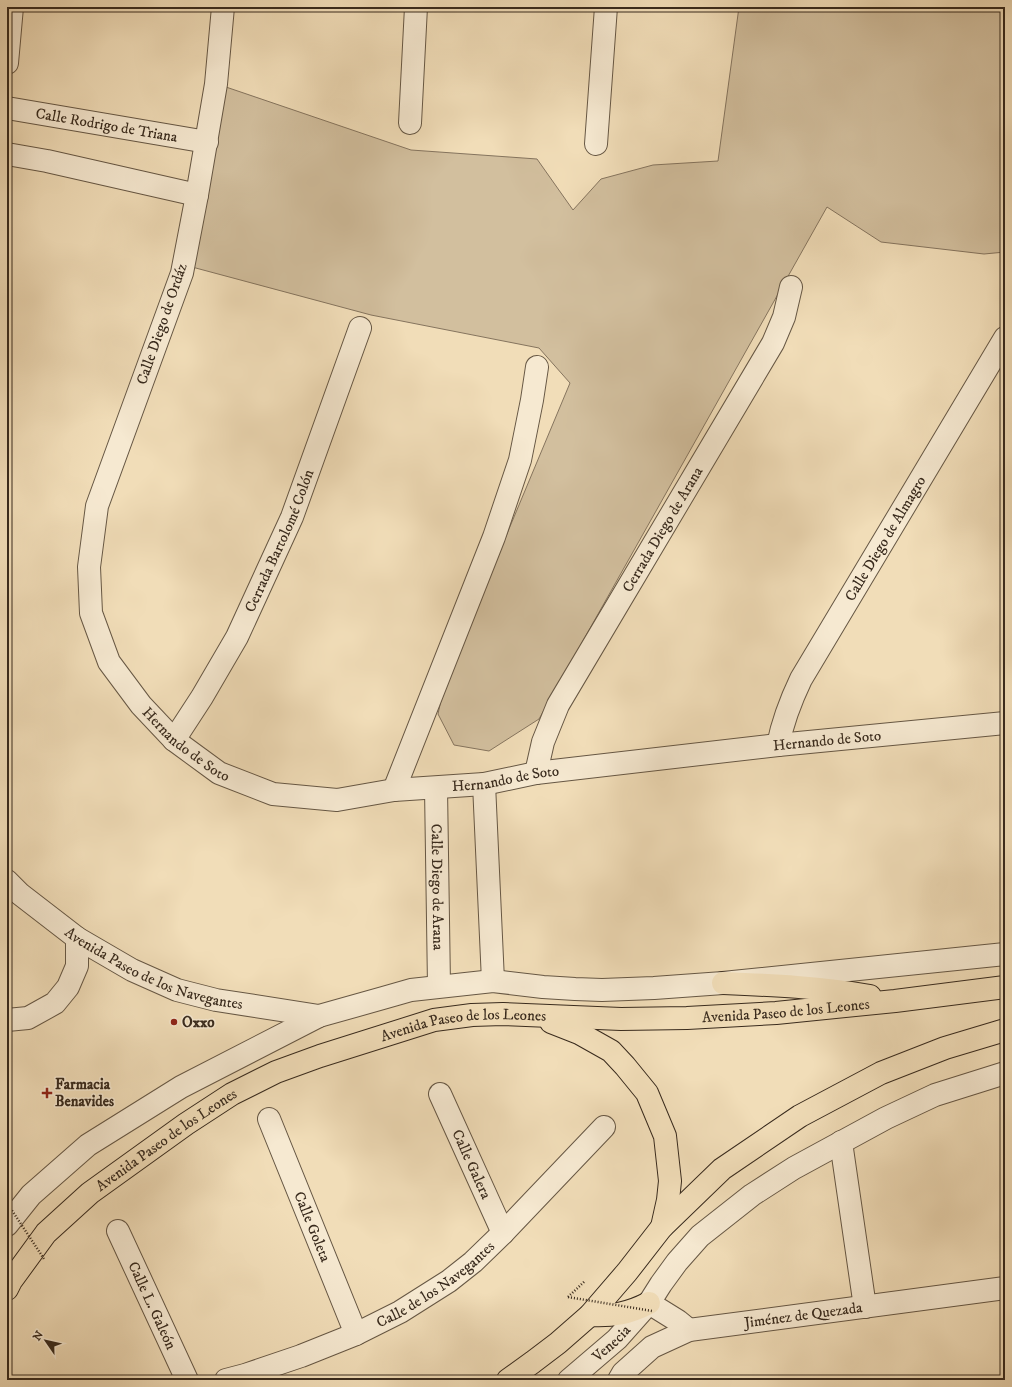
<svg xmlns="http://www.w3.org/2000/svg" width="1012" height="1387" font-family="'IM FELL DW Pica',serif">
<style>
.green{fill:#d2bf9e;stroke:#85745e}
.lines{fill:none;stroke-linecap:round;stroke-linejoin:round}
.minor-casing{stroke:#665744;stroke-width:24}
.major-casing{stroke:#382a1d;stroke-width:24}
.path{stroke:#382a1d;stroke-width:2.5;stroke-dasharray:1 2;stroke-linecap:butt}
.minor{stroke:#f6e9d1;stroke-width:22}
.major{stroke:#f1ddb8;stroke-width:22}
.path-bridge{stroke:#382a1d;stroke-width:2.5;stroke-dasharray:1 2;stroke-linecap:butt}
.poi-dot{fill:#8f2418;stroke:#f6e9d1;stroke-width:1.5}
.labels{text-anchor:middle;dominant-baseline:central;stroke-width:3;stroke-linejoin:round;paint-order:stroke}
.street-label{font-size:15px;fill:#382a1d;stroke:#f6e9d1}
.poi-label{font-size:15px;font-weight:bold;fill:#382a1d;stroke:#f6e9d1;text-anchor:start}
</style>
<rect width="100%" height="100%" fill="#f1ddb8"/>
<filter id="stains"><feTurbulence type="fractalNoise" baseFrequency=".005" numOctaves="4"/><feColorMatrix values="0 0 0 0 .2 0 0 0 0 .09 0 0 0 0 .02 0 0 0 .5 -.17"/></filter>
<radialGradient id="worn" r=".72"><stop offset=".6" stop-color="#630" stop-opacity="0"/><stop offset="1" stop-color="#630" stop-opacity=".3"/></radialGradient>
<polygon class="green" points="739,7 1005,7 1005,252 984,254 881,242 827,207 539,719 489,751 454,745 438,714 445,682 570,383 539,348 371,315 192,267 223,86 411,150 537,159 573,210 601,179 653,165 718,161"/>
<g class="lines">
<defs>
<g id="minor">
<path id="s1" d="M223,7L216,84L197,195L182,273L97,506L89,567L91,613L109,662L141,705L174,740L219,773L273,794L337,800L394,790L484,784L536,773L778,745L1005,723"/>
<polyline points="7,63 12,7"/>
<path id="s2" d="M7,108L207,142"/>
<polyline points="410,123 416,7"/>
<polyline points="596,144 606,7"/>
<polyline points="7,154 47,161 197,195"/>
<path id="s3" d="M174,740L202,697L237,637L292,517L360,328"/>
<path id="s4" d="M778,745C783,720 790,702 801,679L1005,338"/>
<path id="s5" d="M536,773L543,742L558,705L773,343L784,317L791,287"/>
<polyline points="484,784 493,981"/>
<path id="s6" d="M436,788L439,986"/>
<polyline points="394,790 494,537 520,460 532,400 537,367"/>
<path id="s7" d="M7,881L20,894L77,938L132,970L177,990L216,1000L319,1016"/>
<polyline points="7,1020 28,1018 55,1003 68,987 77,966 77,938"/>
<path id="s8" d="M440,1094L503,1233"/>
<path id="s9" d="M269,1119L356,1334"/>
<polyline points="841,1142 865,1307"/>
<polyline points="7,1225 31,1195 88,1145 181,1087 319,1016 383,998 411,990 493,981 543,987 575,989 602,990 654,988 723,983 1005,954"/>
<path id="s10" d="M118,1231L187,1380"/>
<polyline points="649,1303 678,1321 689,1330"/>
<path id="s11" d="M226,1380L245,1375L301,1356L356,1334L400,1312L449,1281L473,1262L503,1233L604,1127"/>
<path id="s12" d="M569,1380L617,1339L649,1303L661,1284L677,1262L700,1236L752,1195L794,1168L886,1118L935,1095L1005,1073"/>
<path id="s13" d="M619,1380L623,1373L652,1347L689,1330L1005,1288"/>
</g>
<g id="major">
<path d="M723,983C772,985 821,987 870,996"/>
<polyline points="551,1022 579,1033 611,1051 625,1066 647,1093 665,1136 670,1181 668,1200 662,1227"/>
<path id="s14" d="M7,1289L11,1281L46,1233L90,1193L186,1124L232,1094L276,1072L320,1056L434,1020L472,1015L503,1014L621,1019L687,1018L776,1013L895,1001L1005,987"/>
<path d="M590,1315C613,1316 628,1314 649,1303"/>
<polyline points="508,1380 533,1362 558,1343 590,1315 627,1272 662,1227 722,1169 800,1116 881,1073 945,1048 1005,1030"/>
</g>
</defs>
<use href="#minor" class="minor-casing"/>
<use href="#major" class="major-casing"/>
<polyline class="path" points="568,1297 585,1281"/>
<use href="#minor" class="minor"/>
<use href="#major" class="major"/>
<g class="path-bridge">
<polyline points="7,1203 44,1259"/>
<polyline points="568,1297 652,1311"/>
</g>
</g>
<g class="poi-dot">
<circle cx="174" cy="1022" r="4"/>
<path d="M45 1087h4v4h4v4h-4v4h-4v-4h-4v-4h4z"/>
</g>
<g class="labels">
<g class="street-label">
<text stroke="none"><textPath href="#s2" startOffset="101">Calle Rodrigo de Triana</textPath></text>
<text transform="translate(162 324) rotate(-71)">Calle Diego de Ordáz</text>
<text stroke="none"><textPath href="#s5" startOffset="276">Cerrada Diego de Arana</textPath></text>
<text stroke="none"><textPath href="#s4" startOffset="234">Calle Diego de Almagro</textPath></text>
<text stroke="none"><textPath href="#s3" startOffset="226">Cerrada Bartolomé Colón</textPath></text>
<text stroke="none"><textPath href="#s1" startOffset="1451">Hernando de Soto</textPath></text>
<text stroke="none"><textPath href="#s1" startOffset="791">Hernando de Soto</textPath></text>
<text stroke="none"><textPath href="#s1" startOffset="1127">Hernando de Soto</textPath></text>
<text stroke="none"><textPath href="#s6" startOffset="99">Calle Diego de Arana</textPath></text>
<text stroke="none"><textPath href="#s7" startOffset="174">Avenida Paseo de los Navegantes</textPath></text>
<text stroke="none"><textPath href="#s14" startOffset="869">Avenida Paseo de los Leones</textPath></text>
<text stroke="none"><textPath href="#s14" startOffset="545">Avenida Paseo de los Leones</textPath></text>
<text stroke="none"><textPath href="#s14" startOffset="221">Avenida Paseo de los Leones</textPath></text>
<text stroke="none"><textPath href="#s8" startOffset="77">Calle Galera</textPath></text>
<text stroke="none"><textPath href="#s9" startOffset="116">Calle Goleta</textPath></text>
<text stroke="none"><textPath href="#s11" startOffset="232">Calle de los Navegantes</textPath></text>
<text stroke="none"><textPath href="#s10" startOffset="82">Calle L. Galeón</textPath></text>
<text stroke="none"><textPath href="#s13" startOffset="203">Jiménez de Quezada</textPath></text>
<text stroke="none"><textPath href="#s12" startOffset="56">Venecia</textPath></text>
</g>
<g class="poi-label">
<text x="182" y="1022">Oxxo</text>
<text x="55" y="1084">Farmacia<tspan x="55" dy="17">Benavides</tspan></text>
</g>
</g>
<rect width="1012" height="1387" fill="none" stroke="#f1ddb8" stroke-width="24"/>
<rect x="8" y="8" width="996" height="1371" fill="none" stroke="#382a1d" stroke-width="2"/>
<rect x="12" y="12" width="988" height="1363" fill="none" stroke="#382a1d"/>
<g transform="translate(46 1341) rotate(304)" stroke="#f6e9d1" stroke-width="3" paint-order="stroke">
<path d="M0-3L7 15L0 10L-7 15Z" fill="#382a1d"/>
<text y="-6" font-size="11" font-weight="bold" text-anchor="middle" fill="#382a1d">N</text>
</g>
<rect width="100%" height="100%" filter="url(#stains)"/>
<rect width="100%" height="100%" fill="url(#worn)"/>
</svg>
